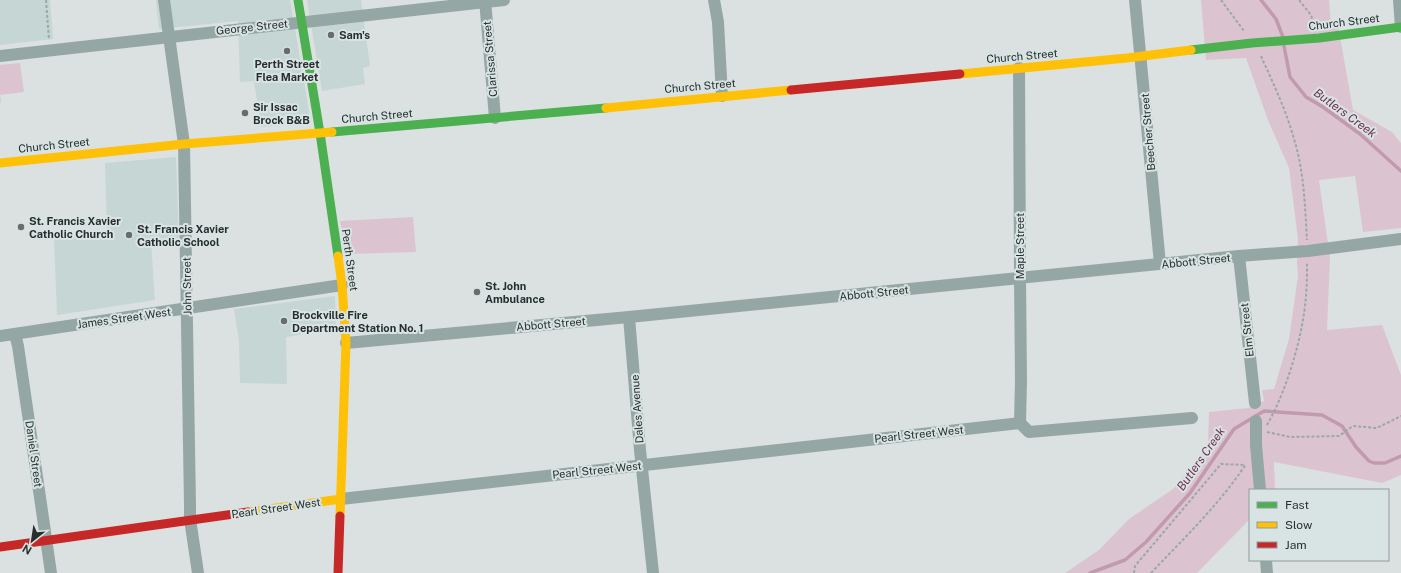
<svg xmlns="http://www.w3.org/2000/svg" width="1401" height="573" font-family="'Public Sans',sans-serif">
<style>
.built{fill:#c6d6d4}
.green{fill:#dbc4d0}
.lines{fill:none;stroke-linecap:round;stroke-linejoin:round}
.stream{stroke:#c19aad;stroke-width:3.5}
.path{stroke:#9ba7a6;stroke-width:2;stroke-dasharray:3 2;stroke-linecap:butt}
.street{stroke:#95a7a4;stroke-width:12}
.fast{stroke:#4caf50;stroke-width:9}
.slow{stroke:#ffc107;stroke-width:9}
.jam{stroke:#c62828;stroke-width:9}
.poi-dot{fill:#676d6c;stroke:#d7e4e3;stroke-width:1.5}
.labels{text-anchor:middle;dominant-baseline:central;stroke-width:4;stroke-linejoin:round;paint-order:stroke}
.street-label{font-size:11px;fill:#292e2d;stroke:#d7e4e3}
.poi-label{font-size:11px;font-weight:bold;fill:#292e2d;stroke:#d7e4e3;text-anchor:start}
.water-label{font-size:12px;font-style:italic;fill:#752e54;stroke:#d7e4e3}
</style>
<rect width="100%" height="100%" fill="#dae1e0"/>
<g class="built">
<polygon points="0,0 50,0 53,39 0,45"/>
<polygon points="156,0 290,0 311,123 261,127 254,81 240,82 238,21 159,29"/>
<polygon points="307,0 361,0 370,66 363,68 365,84 322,91"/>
<polygon points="176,157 179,241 151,242 155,300 57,315 54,239 107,231 105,163"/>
<polygon points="335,296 336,329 286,337 287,384 240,383 239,341 234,309"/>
</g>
<g class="green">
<polygon points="1201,0 1329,0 1331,25 1338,25 1353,110 1392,132 1401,143 1401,228 1363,232 1355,176 1319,180 1330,258 1327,330 1382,325 1401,375 1401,475 1382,483 1274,462 1275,490 1250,490 1250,519 1197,573 1065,573 1099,550 1129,519 1173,489 1208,446 1209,412 1248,408 1264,401 1262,390 1274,389 1289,339 1298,276 1297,262 1298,239 1289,168 1268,120 1246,58 1206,60"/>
<polygon points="20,63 24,92 0,95 1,103 0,103 0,65"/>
<polygon points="413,217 416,252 347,254 340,221"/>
</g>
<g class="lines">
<g class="stream">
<polyline points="1261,0 1276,19 1283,37"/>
<polyline points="1284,46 1290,77 1306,97 1323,107 1360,134 1401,171"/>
<polyline points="1090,573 1125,560 1146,542 1190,493 1234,429 1264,411 1322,415 1342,426 1356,447 1369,461 1374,463 1385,463 1401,456"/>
</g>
<g class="path">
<polyline points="46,0 49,40"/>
<polyline points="1221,0 1244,31"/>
<polyline points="1299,0 1311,15 1314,25"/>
<path d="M1261,56C1273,83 1286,110 1294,139C1304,171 1305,206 1307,240"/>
<path d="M1267,425C1287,390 1303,336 1306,296C1307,285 1307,273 1307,262"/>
<polyline points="1267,432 1290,437 1339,436 1353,426 1377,428 1401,416"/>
<polyline points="1134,573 1135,566 1221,464 1245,465"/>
<path d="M1151,573C1184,538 1219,505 1246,464"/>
</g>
<g class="street">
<polyline points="164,0 184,144 190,505 190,519 198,573"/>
<polyline points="485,0 495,118"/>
<polyline points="714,0 718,22 722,96"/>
<polyline points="1135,0 1160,264"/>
<polyline points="1399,0 1401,27"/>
<polyline points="0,56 504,0"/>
<polyline points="1019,68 1020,278 1021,380 1020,423"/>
<polyline points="1239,256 1255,403"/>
<polyline points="629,317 640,450 653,573"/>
<polyline points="15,334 18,346 51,573"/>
<polyline points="0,336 342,285"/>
<polyline points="346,343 629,317 1239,256 1308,251 1401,239"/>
<polyline points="1256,421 1256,445 1260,490"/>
<polyline points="1020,423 1029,432 1192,418"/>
<polyline points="341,499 1020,423"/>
<polyline points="1266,560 1267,573"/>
</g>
<g class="fast">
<polyline points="298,0 320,133 338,256"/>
<polyline points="1191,50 1252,43 1319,38 1401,27"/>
<polyline points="332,132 606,108"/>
</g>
<g class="slow">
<polyline points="960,74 1127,58 1191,50"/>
<polyline points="606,108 791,90"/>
<polyline points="0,163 184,144 332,132"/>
<polyline points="338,256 342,285 346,343 340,516"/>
<polyline points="248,512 341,499"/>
</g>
<g class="jam">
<polyline points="791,90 960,74"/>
<polyline points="0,547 248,512"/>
<polyline points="338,573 340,516"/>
</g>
</g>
<g class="poi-dot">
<circle cx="331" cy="35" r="4"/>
<circle cx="287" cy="51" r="4"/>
<circle cx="245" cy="113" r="4"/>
<circle cx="21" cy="227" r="4"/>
<circle cx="129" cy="235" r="4"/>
<circle cx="477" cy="292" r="4"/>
<circle cx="284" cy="321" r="4"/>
</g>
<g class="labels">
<g class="street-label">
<text transform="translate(1344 22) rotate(-7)">Church Street</text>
<text transform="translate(252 27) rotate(-6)">George Street</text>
<text transform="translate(1022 56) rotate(-5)">Church Street</text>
<text transform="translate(490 59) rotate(-95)">Clarissa Street</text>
<text transform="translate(700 86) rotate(-5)">Church Street</text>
<text transform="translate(377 116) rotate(-5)">Church Street</text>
<text transform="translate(1148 132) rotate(-95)">Beecher Street</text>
<text transform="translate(54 145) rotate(-6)">Church Street</text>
<text transform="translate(1020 246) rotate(-90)">Maple Street</text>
<text transform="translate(350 260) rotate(82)">Perth Street</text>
<text transform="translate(1196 261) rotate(-6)">Abbott Street</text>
<text transform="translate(187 286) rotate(-91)">John Street</text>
<text transform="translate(874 293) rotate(-6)">Abbott Street</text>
<text transform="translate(124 318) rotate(-8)">James Street West</text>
<text transform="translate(551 324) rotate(-5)">Abbott Street</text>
<text transform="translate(1247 330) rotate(-96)">Elm Street</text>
<text transform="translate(637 409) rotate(-94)">Dales Avenue</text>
<text transform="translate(919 434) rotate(-6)">Pearl Street West</text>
<text transform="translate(34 454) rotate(82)">Daniel Street</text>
<text transform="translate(597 470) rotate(-6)">Pearl Street West</text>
<text transform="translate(276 508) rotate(-8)">Pearl Street West</text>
</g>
<g class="poi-label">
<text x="339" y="35">Sam's</text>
<text x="287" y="64" text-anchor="middle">Perth Street<tspan x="287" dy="13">Flea Market</tspan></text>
<text x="253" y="107">Sir Issac<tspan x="253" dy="13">Brock B&amp;B</tspan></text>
<text x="29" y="221">St. Francis Xavier<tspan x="29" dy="13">Catholic Church</tspan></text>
<text x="137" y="229">St. Francis Xavier<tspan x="137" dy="13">Catholic School</tspan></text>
<text x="485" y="286">St. John<tspan x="485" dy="13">Ambulance</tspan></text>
<text x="292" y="315">Brockville Fire<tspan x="292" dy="13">Department Station No. 1</tspan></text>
</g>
<g class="water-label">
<text transform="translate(1345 113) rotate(36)">Butlers Creek</text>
<text transform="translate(1201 459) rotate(-55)">Butlers Creek</text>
</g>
</g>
<rect x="1249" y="489" width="140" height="72" fill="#d7e4e3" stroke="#919b9a"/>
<rect x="1257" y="502" width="20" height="6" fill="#4caf50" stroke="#919b9a"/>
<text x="1285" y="509" font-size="12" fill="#292e2d">Fast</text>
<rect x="1257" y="522" width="20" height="6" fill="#ffc107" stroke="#919b9a"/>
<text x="1285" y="529" font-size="12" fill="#292e2d">Slow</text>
<rect x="1257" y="542" width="20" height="6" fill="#c62828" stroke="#919b9a"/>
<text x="1285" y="549" font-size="12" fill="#292e2d">Jam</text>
<g transform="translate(32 541) rotate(210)" stroke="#d7e4e3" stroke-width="3" paint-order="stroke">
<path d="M0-3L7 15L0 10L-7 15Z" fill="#292e2d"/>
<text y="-6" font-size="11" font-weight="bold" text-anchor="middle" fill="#292e2d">N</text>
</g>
</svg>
